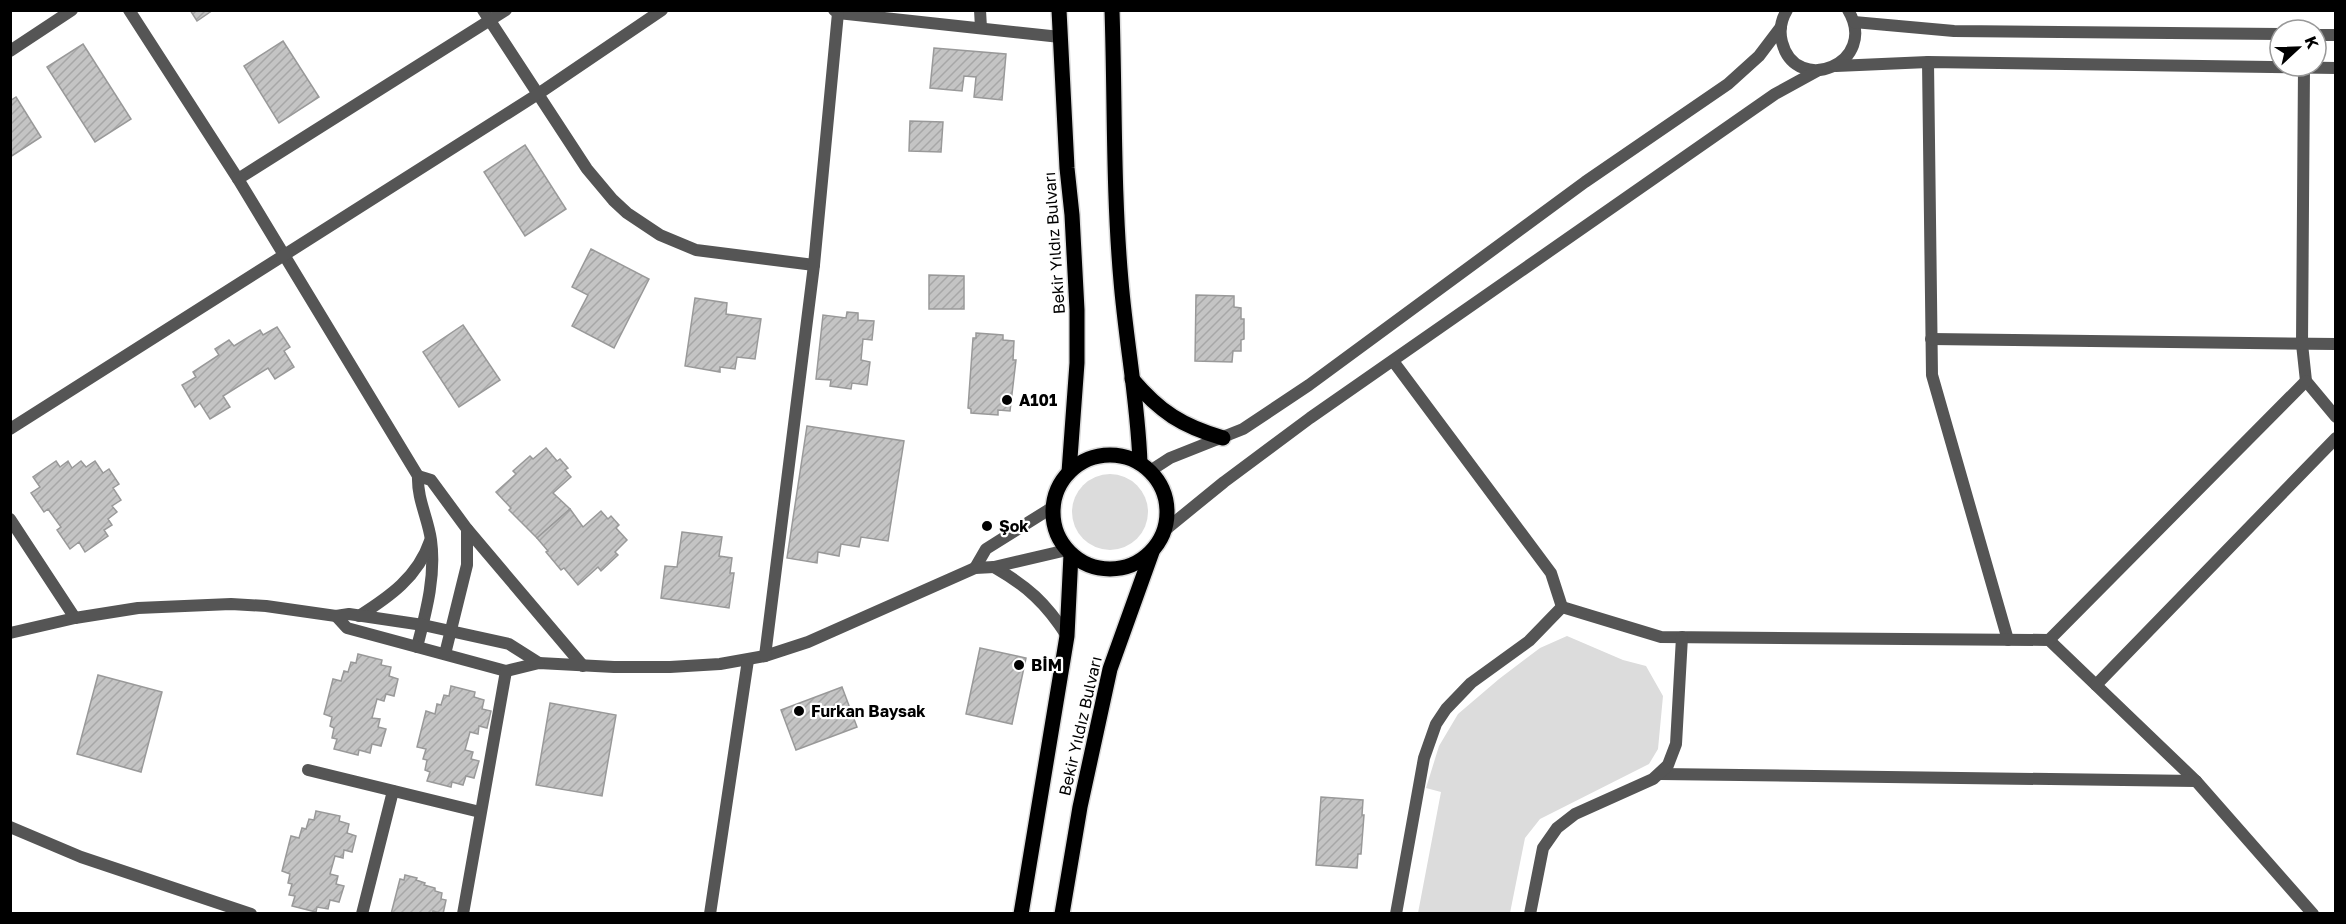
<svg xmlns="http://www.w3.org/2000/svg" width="2346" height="924" font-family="'Golos Text',sans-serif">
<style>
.green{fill:#dcdcdc}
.building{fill:url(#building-hatch);stroke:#999;stroke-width:1.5}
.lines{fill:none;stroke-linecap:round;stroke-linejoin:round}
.primary-casing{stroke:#dbdbdb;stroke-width:18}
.minor{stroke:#555;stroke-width:12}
.tertiary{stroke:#555;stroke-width:12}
.primary{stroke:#000;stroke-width:15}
.poi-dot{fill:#000;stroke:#fff;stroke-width:2}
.labels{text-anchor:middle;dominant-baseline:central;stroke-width:4.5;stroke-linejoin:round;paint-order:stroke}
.street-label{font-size:16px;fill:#000;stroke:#fff}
.poi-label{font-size:16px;font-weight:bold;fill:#000;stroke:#fff;text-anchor:start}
</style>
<defs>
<pattern id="building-hatch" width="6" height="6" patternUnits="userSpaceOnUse" patternTransform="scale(1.5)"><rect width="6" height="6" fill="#c4c4c4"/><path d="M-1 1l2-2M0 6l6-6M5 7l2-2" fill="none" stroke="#a7a7a7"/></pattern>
</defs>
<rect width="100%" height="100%" fill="#fff"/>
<g class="green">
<circle cx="1110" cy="512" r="38"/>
<polygon points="1567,636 1623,660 1646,666 1663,696 1658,749 1649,764 1540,819 1525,838 1510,913 1418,913 1441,792 1426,788 1439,746 1458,714 1499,679 1540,648"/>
</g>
<g class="building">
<polygon points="190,10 213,10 197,21"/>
<polygon points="283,41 319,97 279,123 244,66"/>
<polygon points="83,44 131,119 95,142 47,67"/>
<polygon points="934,48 1006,54 1002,100 974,97 976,77 964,76 962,91 930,88"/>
<polygon points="16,97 41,137 10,157 10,101"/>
<polygon points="910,121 943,122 941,152 909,151"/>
<polygon points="525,145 566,209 525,236 484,172"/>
<polygon points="591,249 649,279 614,348 572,326 588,295 572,287"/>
<polygon points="929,275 964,276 964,309 929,309"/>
<polygon points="1196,295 1234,296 1234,307 1241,308 1241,319 1244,319 1244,339 1241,340 1241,351 1233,351 1232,362 1195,361"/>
<polygon points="695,298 727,303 726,314 761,319 755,359 737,357 735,369 720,367 720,372 685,366"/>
<polygon points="847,312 858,313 858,320 874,321 872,340 863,339 861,360 870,362 867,385 852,383 851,389 830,386 831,380 816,379 823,315 846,318"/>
<polygon points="463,325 500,380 459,407 423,352"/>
<polygon points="277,327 290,347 284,351 294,367 275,379 268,368 223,396 230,407 210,419 200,403 195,407 182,385 196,377 193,372 219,355 215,349 229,340 234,346 260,330 263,335"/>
<polygon points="976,333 1003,335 1003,340 1014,341 1013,360 1016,360 1010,411 998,410 998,415 971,413 971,409 968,408 973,338 976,338"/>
<polygon points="807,426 904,441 888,541 861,537 859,547 841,544 839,556 818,552 817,563 787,558"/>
<polygon points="546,448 557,461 560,459 568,468 565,470 571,477 553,493 570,509 537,538 509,510 511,508 496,492 516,474 513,471 530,456 533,459"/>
<polygon points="56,461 60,467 68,461 72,468 81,461 86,467 95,461 103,473 109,469 119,484 113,488 121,500 112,506 117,512 108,519 112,525 104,530 108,536 85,552 79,542 70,549 57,530 61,527 48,509 44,512 31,493 40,487 33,477"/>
<polygon points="570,509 583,527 601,511 608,519 611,516 619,525 616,528 627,540 615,552 618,555 601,571 598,567 578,585 564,568 561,570 546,552 548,551 537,538"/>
<polygon points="682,532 722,537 719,556 732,558 730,573 734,573 729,608 661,598 665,566 677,567"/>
<polygon points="980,648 1026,658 1012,724 966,714"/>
<polygon points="358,654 382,660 381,665 391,667 389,676 398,679 394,696 386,694 384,701 377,699 372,718 380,719 378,727 386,729 381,746 372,744 370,753 359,750 358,755 334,749 337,739 332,738 334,728 330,726 332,717 324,714 333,679 341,681 344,671 348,672 351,662 356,663"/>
<polygon points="98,675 162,692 141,772 77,754"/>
<polygon points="451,686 475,692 474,697 484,700 482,709 491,711 487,728 479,726 478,734 470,732 465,750 473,752 471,759 479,761 474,778 466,776 463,785 452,782 451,787 427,781 430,772 425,770 427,760 423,759 426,749 417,747 426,711 435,714 437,704 441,705 444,695 449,696"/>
<polygon points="842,687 857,727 796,750 781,710"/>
<polygon points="550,703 616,715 602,796 536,785"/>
<polygon points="1321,797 1363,800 1362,815 1364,815 1361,854 1358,854 1357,868 1316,865"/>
<polygon points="316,811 340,816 339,821 349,824 347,833 356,836 352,852 344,850 343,858 335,856 330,874 338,876 336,884 344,886 339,902 330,900 328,909 317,907 316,912 292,906 295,896 289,895 292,884 288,883 290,874 282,871 291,836 299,838 302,828 306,829 309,819 314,820"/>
<polygon points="405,875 417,878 416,880 425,883 424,885 435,888 435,891 442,893 441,899 446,900 443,914 433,911 432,914 391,914 400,879 404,880"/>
</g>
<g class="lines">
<defs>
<g id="primary">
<polyline points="1059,10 1067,168 1072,215 1077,310 1077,363 1069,472"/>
<path d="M1112,10C1115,100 1113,191 1121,281C1126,342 1138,402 1140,463"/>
<path d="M1132,379C1160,412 1182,426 1223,438"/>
<circle cx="1110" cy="512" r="57"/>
<polyline points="1021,914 1067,636 1071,554"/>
<polyline points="1062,914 1080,807 1110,669 1152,552"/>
</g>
</defs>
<use href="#primary" class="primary-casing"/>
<g class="minor">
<path d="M129,10L238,179L418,476C417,499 428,518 431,540C436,576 426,612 417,647"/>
<polyline points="483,10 587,169 613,200 627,213 660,235 696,250 814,265"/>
<polyline points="834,10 838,13 1060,37"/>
<polyline points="980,10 981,28"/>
<polyline points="10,51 72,10"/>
<polyline points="1928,62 1932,375 2008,640"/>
<polyline points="2304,67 2302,344 2306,381 2336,417"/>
<polyline points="238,179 506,10"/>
<polyline points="1931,339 2336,344"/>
<polyline points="1393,361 1551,573 1562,607"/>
<polyline points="10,429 538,94 662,10"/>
<polyline points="418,476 431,480 467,529 583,666"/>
<polyline points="10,519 75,618"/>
<path d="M994,567C1027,586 1046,603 1067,636"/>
<polyline points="975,568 986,549 1053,507"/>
<polyline points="1562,607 1661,637 2049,640 2196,781 2313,914"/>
<polyline points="336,616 347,628 506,671 539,663 614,667 670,667 720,664 765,656 808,642 975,568 994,567 1067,550"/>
<path d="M359,616C389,597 418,577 430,541"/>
<polyline points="10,633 75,618 138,608 231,604 266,606 336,616 349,614 423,625 509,644 539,663"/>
<polyline points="2049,640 2306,381"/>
<polyline points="445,654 467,565 467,529"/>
<polyline points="765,656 814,265 838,13"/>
<polyline points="2096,685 2336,438"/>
<polyline points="308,770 480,812"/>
<polyline points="1660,774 2196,781"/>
<polyline points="10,827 81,857 251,914"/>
<polyline points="362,914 393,791"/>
<polyline points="463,914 506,671"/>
<polyline points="710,914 748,660"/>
<polyline points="1396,914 1424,758 1436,724 1446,709 1471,683 1529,641 1562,607"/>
<polyline points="1530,914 1543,848 1557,828 1575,814 1653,779 1668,765 1676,744 1682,637"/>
</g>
<g class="tertiary">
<path d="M1787,10C1781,20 1779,31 1782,42C1796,97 1880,63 1848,10"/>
<polyline points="1854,22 1954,31 2280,34"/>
<polyline points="2316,35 2336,35"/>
<polyline points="1836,66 1928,62 2336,68"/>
<polyline points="1150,471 1170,458 1243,429 1309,385 1585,182 1728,84 1759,56 1781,27"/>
<polyline points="1165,530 1224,482 1310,418 1775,94 1817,71"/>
</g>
<use href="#primary" class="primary"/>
</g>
<g class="poi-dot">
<circle cx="1007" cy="400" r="6"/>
<circle cx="987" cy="526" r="6"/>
<circle cx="1019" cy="665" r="6"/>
<circle cx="799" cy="711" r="6"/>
</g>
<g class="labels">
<g class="street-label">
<text transform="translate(1054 243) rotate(-94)">Bekir Yıldız Bulvarı</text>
<text transform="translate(1080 726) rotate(-77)">Bekir Yıldız Bulvarı</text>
</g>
<g class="poi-label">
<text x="1019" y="400">A101</text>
<text x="999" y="526">Şok</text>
<text x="1031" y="665">BİM</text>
<text x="811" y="711">Furkan Baysak</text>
</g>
</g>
<rect width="2346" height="924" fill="none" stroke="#000000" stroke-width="24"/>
<g transform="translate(2298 48) rotate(68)"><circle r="28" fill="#ffffff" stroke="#999999" stroke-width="1.5"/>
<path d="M0-4.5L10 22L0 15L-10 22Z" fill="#000000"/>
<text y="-9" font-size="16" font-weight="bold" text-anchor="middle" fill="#000000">K</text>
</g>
</svg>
